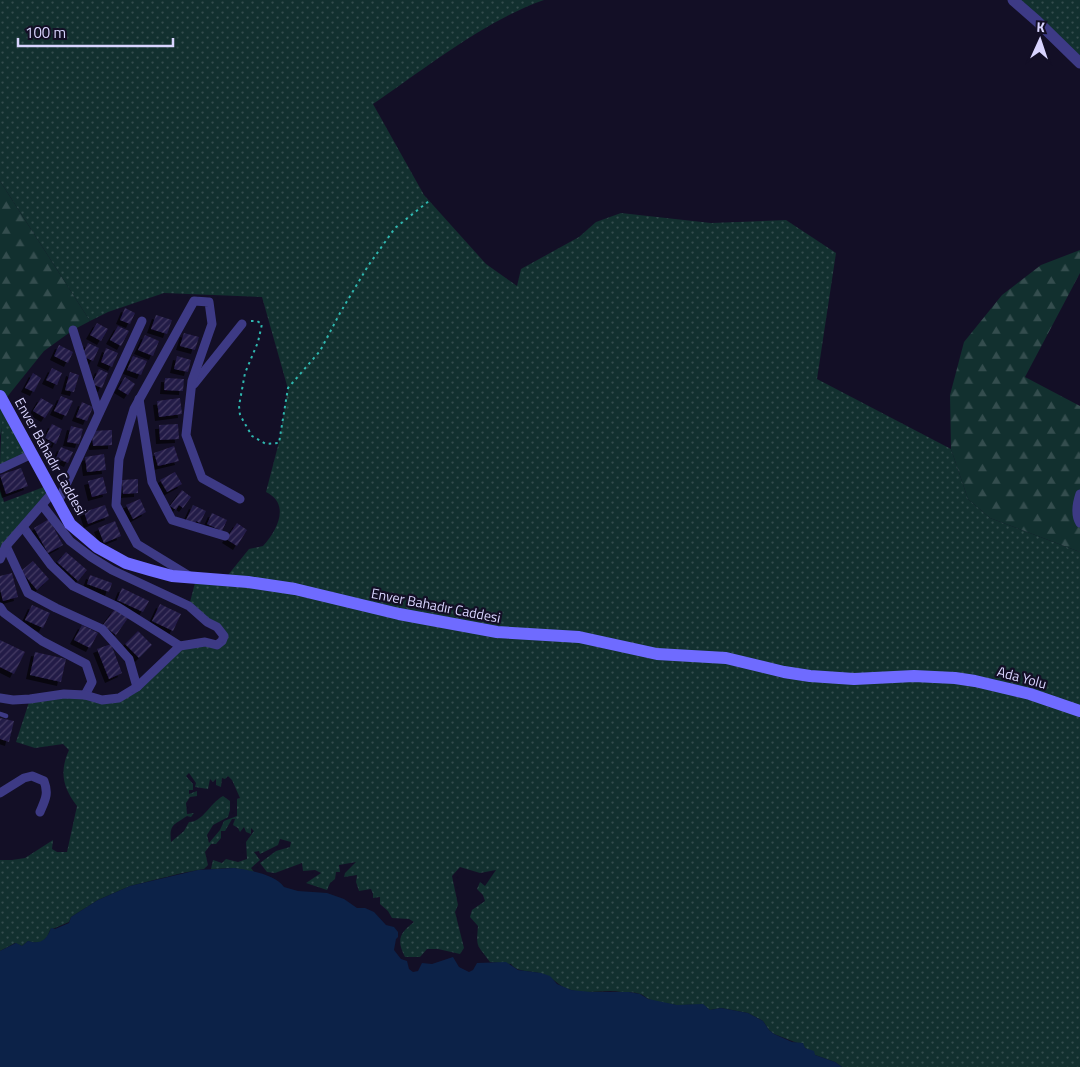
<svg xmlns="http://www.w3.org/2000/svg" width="1080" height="1067" font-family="'Titillium Web',sans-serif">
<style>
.grass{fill:url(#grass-dots);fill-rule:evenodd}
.forest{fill:url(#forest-firs)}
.water{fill:#0c2248}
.building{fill:url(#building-hatch);filter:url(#shadow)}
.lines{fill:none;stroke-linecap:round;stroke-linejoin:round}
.path{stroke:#2fb8b0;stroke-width:2;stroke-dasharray:2.5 4;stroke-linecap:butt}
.service{stroke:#3d3a85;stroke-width:4.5}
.minor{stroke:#3d3a85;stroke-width:9}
.tertiary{stroke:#3d3a85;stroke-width:11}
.secondary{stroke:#6f6bff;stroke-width:12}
.labels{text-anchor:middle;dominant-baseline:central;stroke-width:4.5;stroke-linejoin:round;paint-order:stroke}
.street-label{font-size:14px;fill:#d9d4ff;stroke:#130f26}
</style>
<defs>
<pattern id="grass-dots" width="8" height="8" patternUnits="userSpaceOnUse" patternTransform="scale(1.25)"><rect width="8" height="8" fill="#12302f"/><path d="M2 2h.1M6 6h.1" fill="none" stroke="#344d4e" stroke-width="1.8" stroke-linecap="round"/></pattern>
<pattern id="forest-firs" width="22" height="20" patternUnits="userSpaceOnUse" patternTransform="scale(1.25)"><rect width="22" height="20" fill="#12302f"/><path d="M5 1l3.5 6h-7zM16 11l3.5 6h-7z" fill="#344d4e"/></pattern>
<pattern id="building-hatch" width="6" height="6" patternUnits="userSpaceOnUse" patternTransform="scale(1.25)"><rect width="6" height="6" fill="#241b47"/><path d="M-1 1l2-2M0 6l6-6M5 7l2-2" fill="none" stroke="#433b63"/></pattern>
<filter id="shadow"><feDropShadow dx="-4" dy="4" stdDeviation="0" flood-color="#0009"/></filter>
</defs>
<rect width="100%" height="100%" fill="#130f26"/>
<g class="grass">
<path d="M0,0H544C484,21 426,68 373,104L424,195L486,264L517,286L521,269L579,237L596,222L621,213L711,223L786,220L836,253L817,379L951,449L968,499L990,518L1080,552V1067H842L835,1062L815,1055L800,1044L774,1034L769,1030L763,1021L748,1013L721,1008L710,1010C701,1003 687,1005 676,1005C668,1004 658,1002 650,1000C646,998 644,995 640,994C634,992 627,992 621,992C605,989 588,995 571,990C559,987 553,977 542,974C532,970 517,973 511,964L490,962C477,944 476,949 478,926L470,917L472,910L485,901L483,895L477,889L480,882L485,886L496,870L480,873L460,867L452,876L458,905L455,912L464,948L460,954L438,949H427L420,957H405C396,939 400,933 414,922L409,919L392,918L388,911L380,904V897L373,898V894L371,889L359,891L356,882L357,875L344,877L345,873L356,862L339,865L340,872H336L335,879L330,883L327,890L306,883L321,873L315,870L303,871L302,863L275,873L267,872L260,863L276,851L290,847L291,842L280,839L278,845L260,854L259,851L254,852L260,860L251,868L254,872L234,868L211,869L213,860L222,863L226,859L238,862L247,859L246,842L254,831L251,828V834L246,832L244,827L240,832L238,828L233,825L235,819H232L225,831H221V838L216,844H211L205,852L208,865L204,869L182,873L130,886L98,900L71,917L69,922L50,930C46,942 39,945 28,941L22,946L15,943L0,951V860H12L25,858L53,840L52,849L57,852H67L77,806C63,788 59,772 69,750L63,744L35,748L16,742L30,699L64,694L119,698L180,646L212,644L224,636L189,606L196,579L224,580L249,549L263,546C277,531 291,504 266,492L279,442L288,389L262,297L164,293L108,312L90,321L0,181ZM189,773L196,783L195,787L208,789L210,779L213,782L216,779V785L221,787L222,778L225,779L228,776L232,780L240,798L237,799V816L224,821L220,830L209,843L207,835L213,825L228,817L230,810V801L223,796C209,804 203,822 189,822L184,831L171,842C169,824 174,825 187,816L191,817L194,813L187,814L186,803L190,797L197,796V791L189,794V790H193V784L186,776Z"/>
<polygon points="1013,0 1080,0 1080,63"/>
<path d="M3,402L32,454L0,469C0,446 2,425 3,402Z"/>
<polygon points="49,485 53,492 0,559 0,489 4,502"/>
</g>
<g class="forest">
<polygon points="0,181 90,321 73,330 44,351 3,402 2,427 0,436"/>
<polygon points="1080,250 1080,273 1025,377 1080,406 1080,552 990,518 968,499 951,449 950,395 964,342 1002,295 1041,265"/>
</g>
<path class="water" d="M234,868C250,870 276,875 284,887L298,891L327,893L344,899L357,908H365L374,912L386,925L394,927L398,932V937L396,939L394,950L401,959L407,961L409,969L413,972L418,971L422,963L432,964L453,957L459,967L469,972L473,970L477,963L506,962L518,970L541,973L550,976L557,984L571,990L591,992H629L640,994L648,999L677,1005L703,1004L710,1010L721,1008L748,1013L763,1021L769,1030L774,1034L792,1042L803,1043L805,1048L814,1051L815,1055L835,1062L842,1067H0V951L16,943L22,946L28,941C40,945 47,940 51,928L55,929L69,923L71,917L98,900L130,886L198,870Z"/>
<g class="building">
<polygon points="125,308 135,313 130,324 120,320"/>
<polygon points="156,315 172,320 167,334 151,329"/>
<polygon points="97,323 108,329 101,341 90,335"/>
<polygon points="118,326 129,331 121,346 110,340"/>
<polygon points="184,333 199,337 195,350 180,346"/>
<polygon points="145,335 159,341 153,356 138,350"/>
<polygon points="88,343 99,348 93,361 82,356"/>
<polygon points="59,345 73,352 68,363 54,356"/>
<polygon points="106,348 118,353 112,367 101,362"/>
<polygon points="133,356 147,361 141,375 127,370"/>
<polygon points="177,356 191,360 188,372 174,369"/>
<polygon points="52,368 62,373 57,385 46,380"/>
<polygon points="99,369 108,373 102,388 92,384"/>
<polygon points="70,372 79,375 74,392 65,390"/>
<polygon points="33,373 41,378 34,392 25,388"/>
<polygon points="125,377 135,384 128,395 118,389"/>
<polygon points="165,378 184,379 183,391 164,390"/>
<polygon points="61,396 73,401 66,416 54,411"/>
<polygon points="41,398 53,405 45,418 33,411"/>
<polygon points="180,398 182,414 159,417 157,401"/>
<polygon points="82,402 93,407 87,421 76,417"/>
<polygon points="52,424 62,429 56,444 45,438"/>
<polygon points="178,424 179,439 160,440 159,425"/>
<polygon points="71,426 83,429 79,444 67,442"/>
<polygon points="112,430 112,445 93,446 92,431"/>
<polygon points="174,446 179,461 158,466 154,453"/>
<polygon points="61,447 73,452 68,463 56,458"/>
<polygon points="104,454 106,470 87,472 85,457"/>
<polygon points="21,468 28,486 6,494 0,475"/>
<polygon points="175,472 182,484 167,492 160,480"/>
<polygon points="103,477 107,493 92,497 88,481"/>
<polygon points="138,479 138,493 123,494 122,480"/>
<polygon points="182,490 191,497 183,508 179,505 176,510 170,506"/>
<polygon points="140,499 146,512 133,519 126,505"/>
<polygon points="105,505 109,516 88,524 84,512"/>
<polygon points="193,505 206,511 200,523 196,521 195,524 186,520"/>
<polygon points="212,513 227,520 222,531 207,524"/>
<polygon points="49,519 63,545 48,553 34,528"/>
<polygon points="115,521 121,536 104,543 98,528"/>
<polygon points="237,523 247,530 237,546 226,539"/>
<polygon points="66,552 87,570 78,581 57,562"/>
<polygon points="33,561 49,579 37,590 21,571"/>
<polygon points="12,573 18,597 3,601 0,589 0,576"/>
<polygon points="90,575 112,583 109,592 87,584"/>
<polygon points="122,588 149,601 143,612 117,600"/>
<polygon points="160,604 181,614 173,631 152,621"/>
<polygon points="32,605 50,613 43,628 25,620"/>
<polygon points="115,609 128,618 116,635 103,625"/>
<polygon points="82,625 98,633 90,648 74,640"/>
<polygon points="138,631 152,645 139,658 125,644"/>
<polygon points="0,640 25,652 14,674 0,667"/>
<polygon points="111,644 122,673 109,679 97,649"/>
<polygon points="35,652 66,659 61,682 30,675"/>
<polygon points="0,718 14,721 9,742 0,739"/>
</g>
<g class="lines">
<polyline class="path" points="251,321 257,321 262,324 258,342 245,373 239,406 240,415 252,436 266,444 279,443 288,388 320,351 340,313 368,266 395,228 429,201"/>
<polyline class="service" points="0,714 6,716"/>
<g class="minor">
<polyline points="73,330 99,413"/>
<polyline points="194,384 242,324"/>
<polyline points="139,399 152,482 172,520 225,536"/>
<polyline points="0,469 32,454"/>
<path d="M1080,494C1077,503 1075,515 1080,523"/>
<polyline points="58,502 142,321"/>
<polyline points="23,527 51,565 73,586 118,607 180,646"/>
<polyline points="6,546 28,593 56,608 102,629 129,659 137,687"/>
<polyline points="0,559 6,546 53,492"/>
<polyline points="191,577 137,544 116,505 119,459 134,409 194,301 209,302 212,324 192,381 186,435 202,478 240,499"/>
<polyline points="0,607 4,613 42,641 86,664 92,682 85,695"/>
<polyline points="0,698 13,700 30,699 64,694 85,695 102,700 119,698 137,687 180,646 205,642 217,645 222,641 224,636 217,627 207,622 189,606 112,570 91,557 70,541 42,505"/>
<path d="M0,793L24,778L32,776L44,781C49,794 45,800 40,812"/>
</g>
<polyline class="tertiary" points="1013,0 1037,21 1080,63"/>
<polyline class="secondary" points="0,396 70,524 97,547 126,563 150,570 172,576 248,582 295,589 399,614 497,632 579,637 657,654 726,658 784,672 810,676 854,679 914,676 955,678 975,681 1030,694 1080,711"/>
</g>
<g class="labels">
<g class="street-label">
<text transform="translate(51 456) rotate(61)">Enver Bahadır Caddesi</text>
<text transform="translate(436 605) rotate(11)">Enver Bahadır Caddesi</text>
<text transform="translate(1022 677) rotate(15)">Ada Yolu</text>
</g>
</g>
<g transform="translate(1040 40) rotate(3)" stroke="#130f26" stroke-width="4" paint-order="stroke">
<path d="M0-4L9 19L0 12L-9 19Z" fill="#d9d4ff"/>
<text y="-8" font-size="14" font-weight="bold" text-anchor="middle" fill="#d9d4ff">K</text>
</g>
<path d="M18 38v8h155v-8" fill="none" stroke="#d9d4ff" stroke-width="2.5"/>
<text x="25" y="38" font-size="15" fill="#d9d4ff" stroke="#130f26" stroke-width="4" paint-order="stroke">100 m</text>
</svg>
